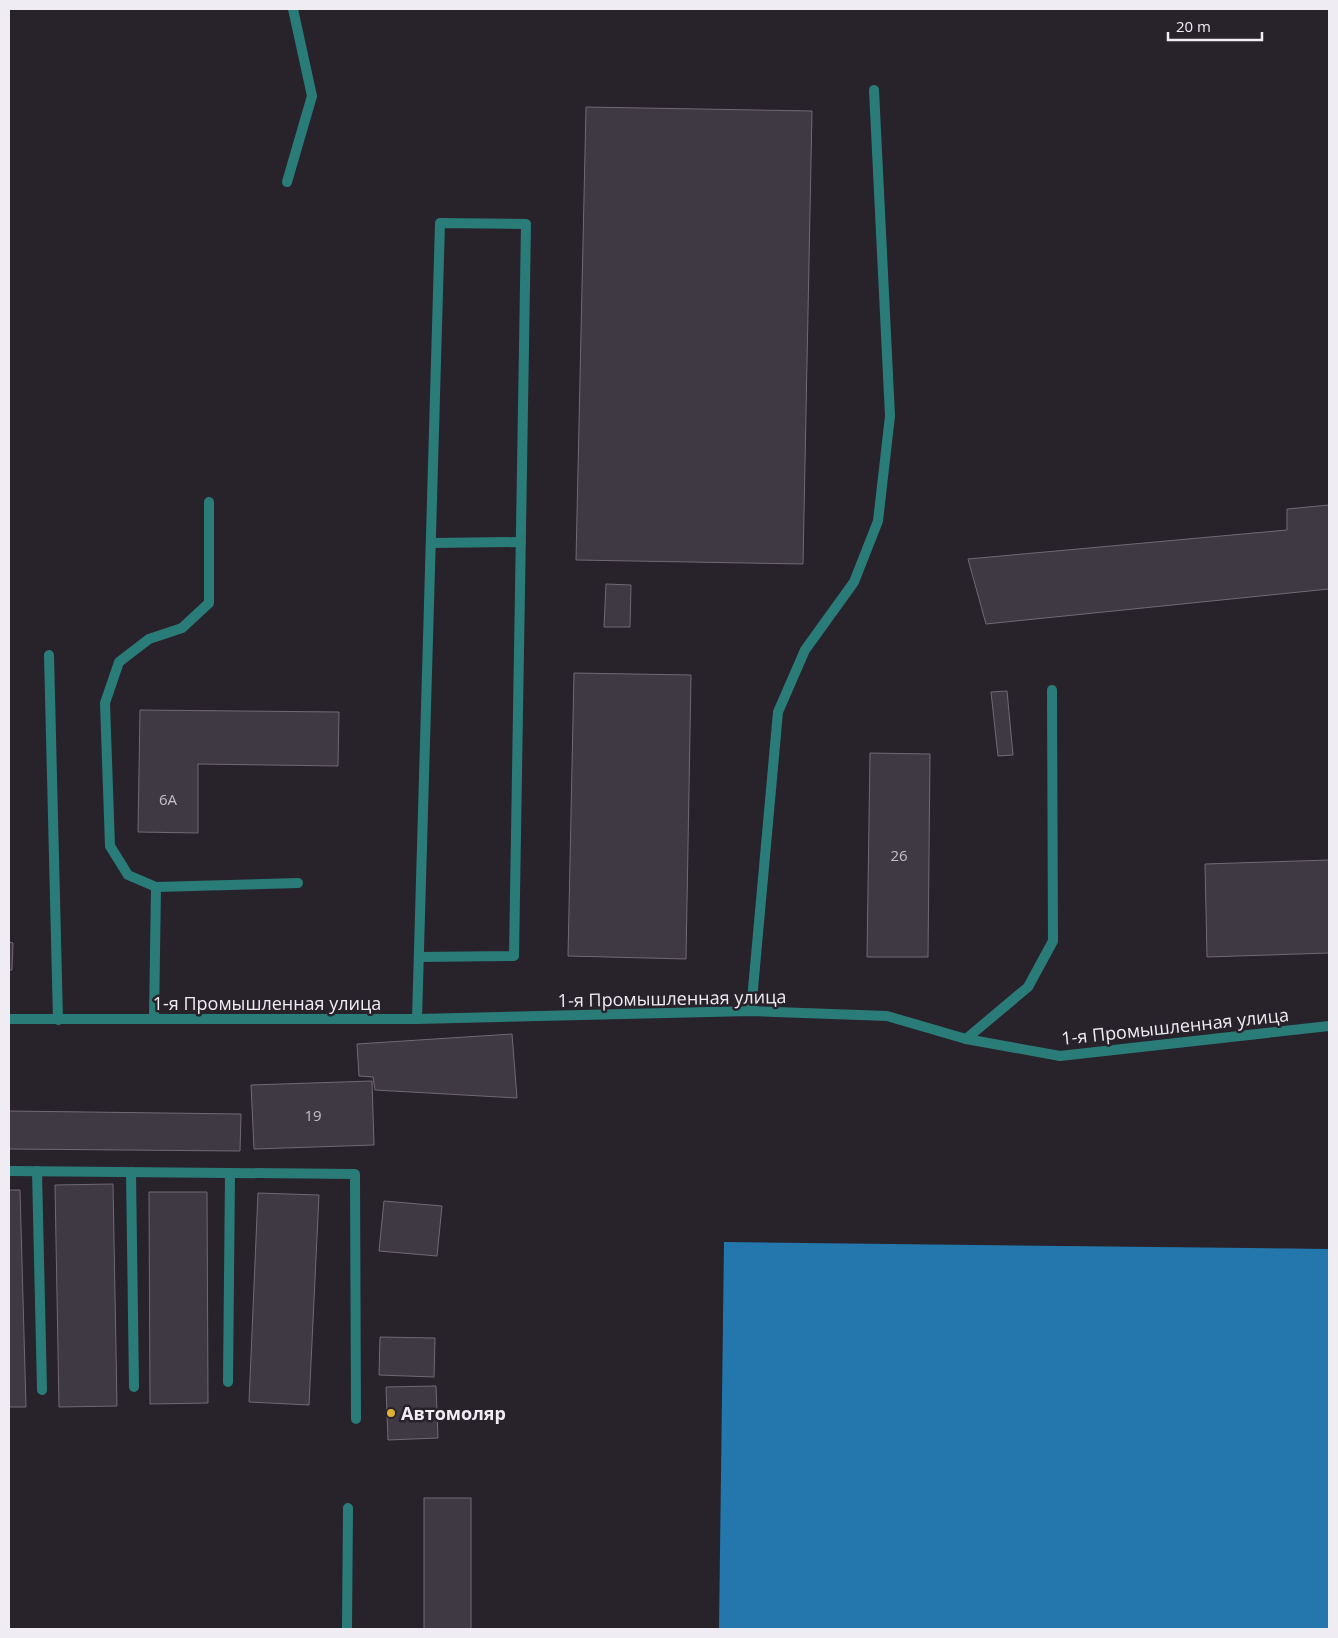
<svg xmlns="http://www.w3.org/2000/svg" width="1338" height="1638" font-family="'Open Sans',sans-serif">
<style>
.water{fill:#2377ac}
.building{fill:#3f3943;stroke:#716a75}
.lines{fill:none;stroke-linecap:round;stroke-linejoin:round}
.lane{stroke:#2a7c78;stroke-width:10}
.street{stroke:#2a7c78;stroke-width:10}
.poi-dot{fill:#e0b034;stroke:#28222b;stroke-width:2}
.labels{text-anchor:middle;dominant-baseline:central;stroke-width:5;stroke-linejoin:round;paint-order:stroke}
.number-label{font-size:15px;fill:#c4bfc7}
.street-label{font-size:18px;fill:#f0ecf3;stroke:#28222b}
.poi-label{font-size:18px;font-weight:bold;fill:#f0ecf3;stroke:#28222b;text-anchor:start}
</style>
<rect width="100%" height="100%" fill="#28222b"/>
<polygon class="water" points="724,1242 1329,1249 1329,1629 719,1629"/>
<g class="building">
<polygon points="586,107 812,111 803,564 576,560"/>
<polygon points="1329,505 1329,589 986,624 968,559 1287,530 1287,509"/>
<polygon points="606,584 631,585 630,627 604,627"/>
<polygon points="574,673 691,675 686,959 568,956"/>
<polygon points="1007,691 1013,755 998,756 991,692"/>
<polygon points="140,710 339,712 338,766 198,764 198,833 138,832"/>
<polygon points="870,753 930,754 928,957 867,957"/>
<polygon points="1329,860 1329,953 1207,957 1205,864"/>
<polygon points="9,942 13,943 12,970 9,970"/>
<polygon points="512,1034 517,1098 375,1090 373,1077 359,1076 357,1044"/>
<polygon points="372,1081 374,1145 254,1149 251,1085"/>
<polygon points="9,1111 241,1114 240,1151 9,1149"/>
<polygon points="113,1184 117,1406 59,1407 55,1185"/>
<polygon points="9,1190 20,1190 26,1407 9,1407"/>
<polygon points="149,1192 207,1192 208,1403 150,1404"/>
<polygon points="258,1193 319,1195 309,1405 249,1402"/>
<polygon points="384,1201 442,1206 437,1256 379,1251"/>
<polygon points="380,1337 435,1338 434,1377 379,1375"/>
<polygon points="436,1386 438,1438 388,1440 386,1387"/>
<rect x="424" y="1498" width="47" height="131"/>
</g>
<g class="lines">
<g class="lane">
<polyline points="287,182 312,96 293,9"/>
<polyline points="431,543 521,542"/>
<polyline points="49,655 58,1020"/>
<polyline points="156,887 298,883"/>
<polyline points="751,1011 778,712 805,650 854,582 878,521 890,416 874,90"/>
<polyline points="154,1019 156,887 128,875 110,846 105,703 119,662 149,639 182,628 209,603 209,502"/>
<polyline points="417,1019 440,223 526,224 514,956 419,957"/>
<polyline points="966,1039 1028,987 1053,941 1052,690"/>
<polyline points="9,1171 355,1174 356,1419"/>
<polyline points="37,1171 42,1390"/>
<polyline points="131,1172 134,1387"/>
<polyline points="228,1382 230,1173"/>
<polyline points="347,1629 348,1508"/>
</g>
<polyline class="street" points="9,1019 417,1019 751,1011 887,1016 966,1039 1060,1056 1329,1026"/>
</g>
<circle class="poi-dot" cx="391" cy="1413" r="5"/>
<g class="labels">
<g class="number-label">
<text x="168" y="799">6А</text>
<text x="899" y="855">26</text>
<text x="313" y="1115">19</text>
</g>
<g class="street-label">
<text transform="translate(672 998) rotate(-1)">1-я Промышленная улица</text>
<text x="267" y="1003">1-я Промышленная улица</text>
<text transform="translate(1175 1026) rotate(-6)">1-я Промышленная улица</text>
</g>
<g class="poi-label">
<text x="401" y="1413">Автомоляр</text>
</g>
</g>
<rect width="1338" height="1638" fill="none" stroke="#f0ecf3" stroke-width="20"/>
<path d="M1168 32v8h94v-8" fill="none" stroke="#f0ecf3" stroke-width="2.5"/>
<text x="1176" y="32" font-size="15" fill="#f0ecf3" stroke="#28222b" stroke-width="4" paint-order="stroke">20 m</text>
</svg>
